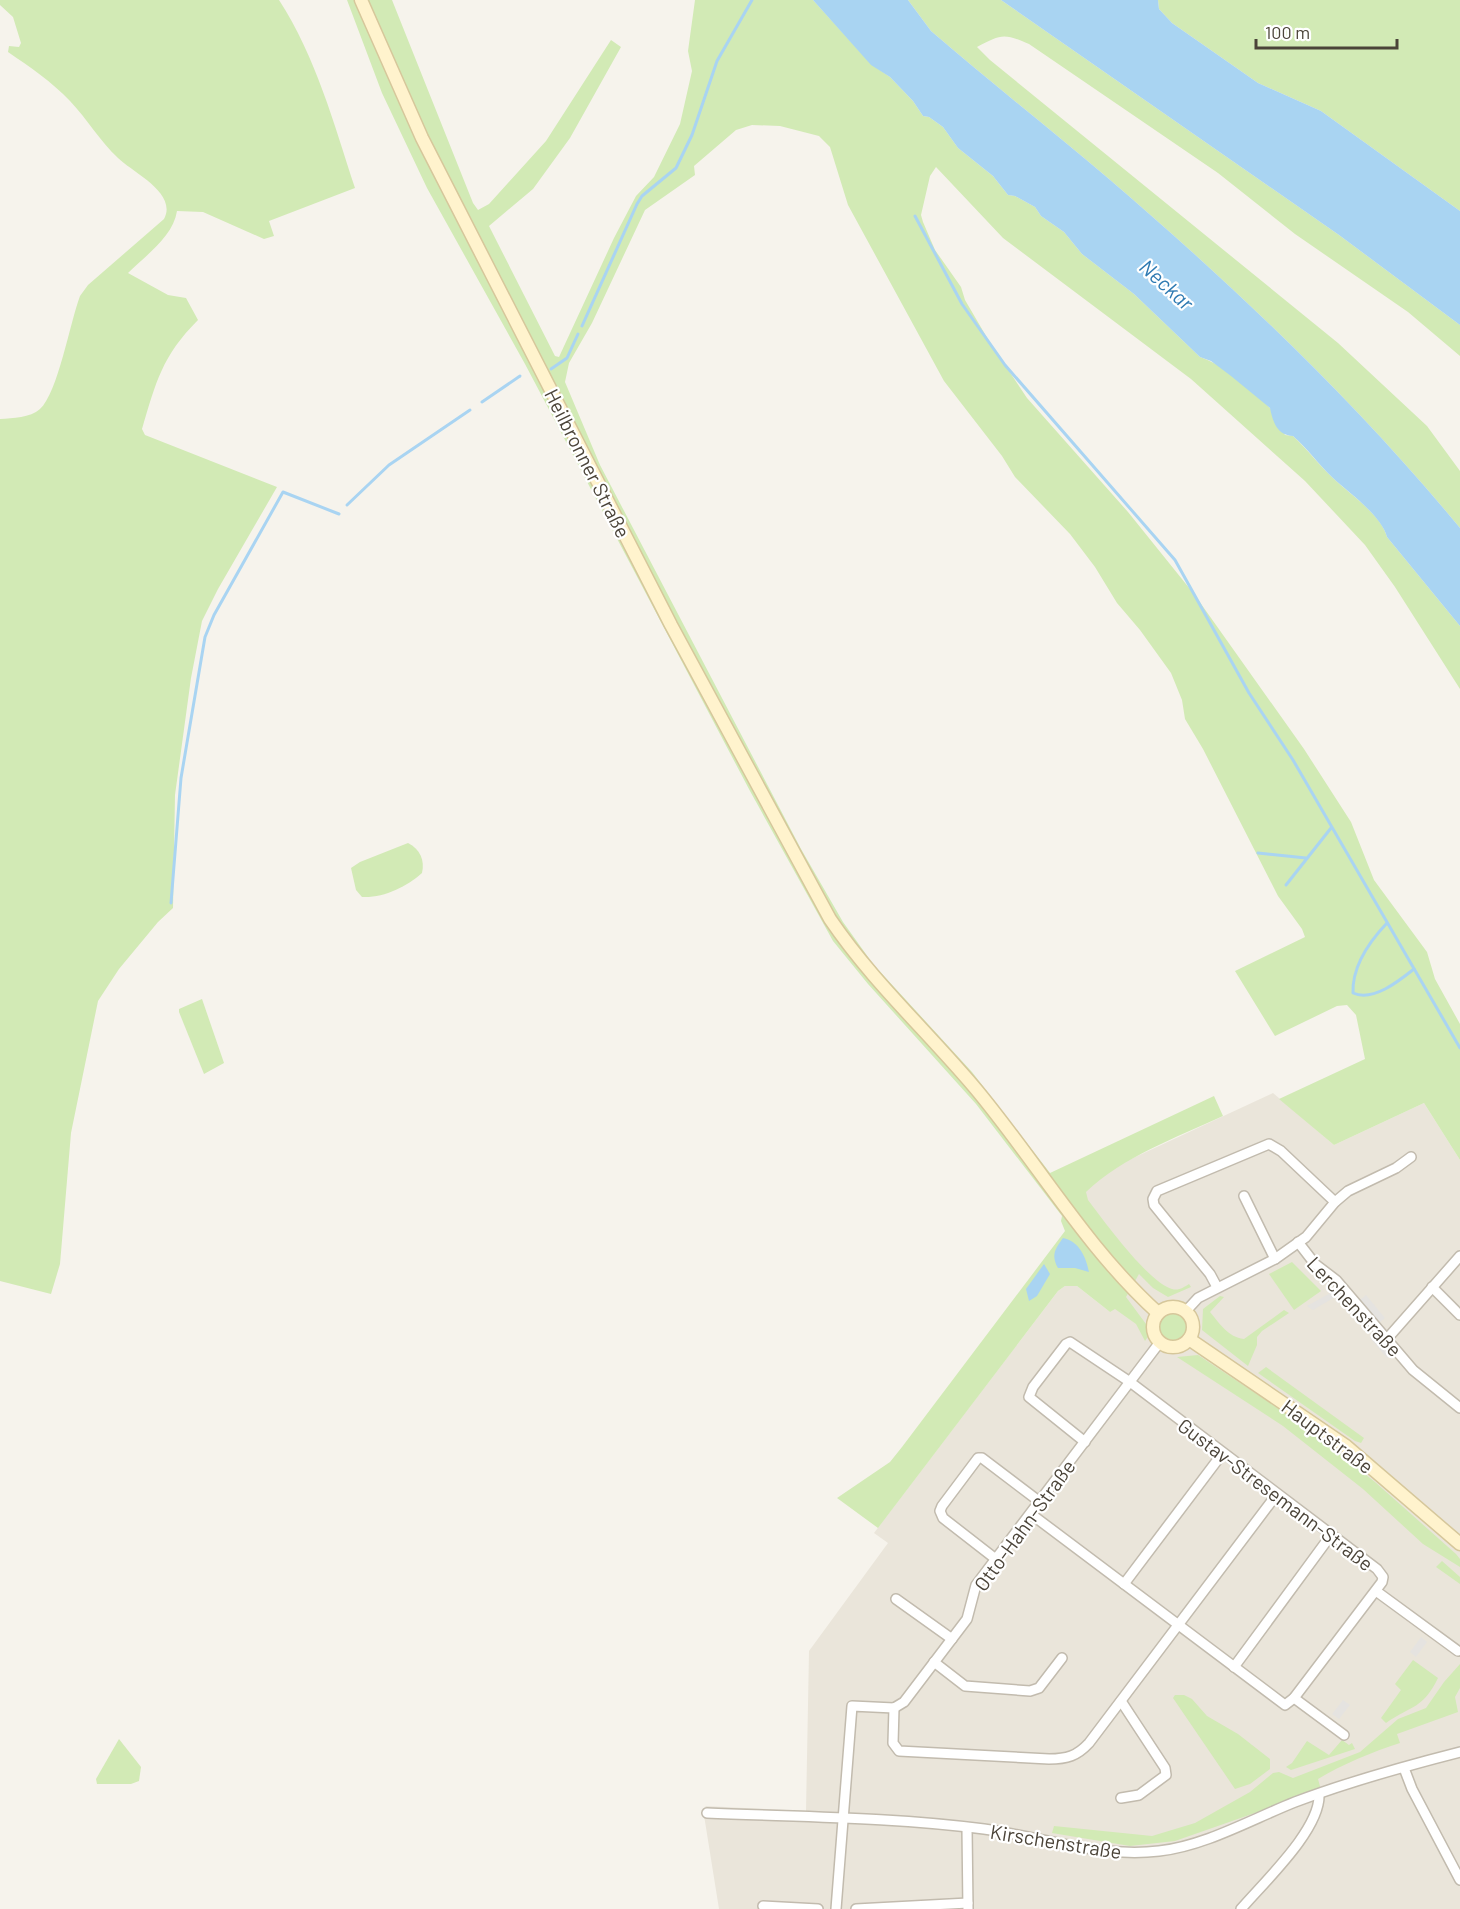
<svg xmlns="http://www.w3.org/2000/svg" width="1460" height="1909" font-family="Barlow,sans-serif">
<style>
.residential{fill:#eae5da}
.green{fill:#d2eab5}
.parking{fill:#e5e3e0}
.water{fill:#a9d4f2}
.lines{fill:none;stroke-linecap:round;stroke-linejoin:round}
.stream{stroke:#a9d4f2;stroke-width:3}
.street-casing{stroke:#c2bbae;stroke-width:12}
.secondary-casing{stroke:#d6c79b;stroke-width:15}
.street{stroke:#fff;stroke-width:9}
.secondary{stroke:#fff3cd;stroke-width:12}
.labels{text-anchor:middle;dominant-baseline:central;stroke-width:4.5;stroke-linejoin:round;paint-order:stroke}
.street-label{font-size:20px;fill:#4b4439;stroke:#fff}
.water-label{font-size:21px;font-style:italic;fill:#2e7ab2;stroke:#fff}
</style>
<rect width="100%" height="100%" fill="#f6f3ec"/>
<polygon class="residential" points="1273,1093 1334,1145 1424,1103 1460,1160 1460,1909 719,1909 703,1809 706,1806 806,1811 809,1651 888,1543 874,1533 1058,1291 1065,1286 1077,1286 1110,1312 1081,1192 1103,1172"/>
<g class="green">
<path d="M0,0H279C316,57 334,124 355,188L269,221L274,236L264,239L203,212L177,211C173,237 145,256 128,273L168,295L186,298L198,320C162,356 156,382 142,429L145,435L277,487L218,589L202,621L191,678L175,795L173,908L158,922L119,969L98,1001L71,1133L60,1264L51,1294L0,1281V419C13,418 30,418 40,409C58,393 70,322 80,296L88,285L164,219C178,193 132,172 118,158C100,141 87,119 70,101C52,82 30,67 8,52L9,46L19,47L21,43L13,17L0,5Z"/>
<path d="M347,0H392L473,203L478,210L489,204L546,141L611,40L621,47L570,138L533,189L489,226L555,356L559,357L614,238L636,196L654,177L680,124L692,71L688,51L695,0H813L871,64L890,77L913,101L923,116L929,117L943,127L958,148L993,176L1008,195L1015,196L1035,207L1041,216L1064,232L1082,254L1134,294L1200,357C1224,365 1251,388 1269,407C1276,414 1280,426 1285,435L1293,436C1307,449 1319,465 1333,478C1349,494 1381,514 1387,537L1460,626V689L1395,587L1365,545L1305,481L1191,379L1003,238L936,167L930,176L921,215L923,222L935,250L961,287L965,300L989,341L1027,398L1128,512L1194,594L1304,749L1351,822L1374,880L1427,952L1435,979L1460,1024V1160L1424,1103L1334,1145L1279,1099L1365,1059L1356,1015L1347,1005L1337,1006L1275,1036L1235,971L1305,937L1302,929L1278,896L1203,749L1185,719L1182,700L1171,673L1140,630L1117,603L1095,567L1070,534L1015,477L1002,456L944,381L848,205L830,147L819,136L780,126L752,125L736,130L694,166L695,175L645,210L592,323L569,363L565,382L600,465L801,849L843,922L873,964L972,1072L1050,1173L1214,1096L1223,1116C1176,1138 1124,1156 1086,1192L1088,1200C1104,1221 1149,1283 1172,1289C1179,1291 1184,1287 1189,1284L1191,1287L1168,1297L1153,1288L1139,1274L1126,1297L1146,1324L1149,1335L1145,1341L1136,1324L1115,1309L1110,1312L1077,1286H1065L1058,1291L878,1528L837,1498L890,1462L902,1447L1065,1231L1061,1221L1062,1216L976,1104L868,984L833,941L750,791L525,364L427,188L382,93Z"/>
<path d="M908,0H1001L1339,235L1460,325V356L1408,312L1295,234L1218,173L1029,44C1004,33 1001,34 977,47L990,60L1338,343L1427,426L1460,471V528C1355,401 1234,286 1109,179C1050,129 989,81 931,31Z"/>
<polygon points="1158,0 1460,0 1460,211 1321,111 1258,83 1172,23 1159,9"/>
<path d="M408,843C420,849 425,860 422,873C406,887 384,898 362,897L356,890L351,868L360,862Z"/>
<polygon points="202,999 224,1063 204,1074 179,1012 179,1009"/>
<polygon points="1292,1262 1321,1291 1294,1310 1269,1274"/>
<path d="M1220,1296L1224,1297L1210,1312C1220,1324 1228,1337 1244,1339L1284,1310L1289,1313L1262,1331L1257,1337V1345L1248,1366L1202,1330L1203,1309Z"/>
<circle cx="1173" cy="1327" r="14"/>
<polygon points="1198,1355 1306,1427 1375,1482 1456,1554 1460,1559 1460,1567 1423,1544 1363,1489 1283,1426 1177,1357"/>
<polygon points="1266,1367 1364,1438 1361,1443 1355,1441 1258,1373"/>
<polygon points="1442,1561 1460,1577 1460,1584 1436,1567"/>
<path d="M1413,1660L1438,1678C1423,1709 1412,1705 1386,1723L1381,1718L1401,1690L1395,1684Z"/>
<path d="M1460,1664V1688L1455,1697L1458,1712L1397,1734L1400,1743C1372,1752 1343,1764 1318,1779L1321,1790L1175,1841L1130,1846L1052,1833L1054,1826L1152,1836L1195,1823L1250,1792L1273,1773L1279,1772L1293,1778L1360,1752L1398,1719L1426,1708L1444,1682Z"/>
<polygon points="1175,1695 1184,1695 1192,1699 1207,1716 1238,1734 1270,1759 1270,1769 1250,1784 1235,1789 1173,1698"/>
<polygon points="119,1739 141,1767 139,1781 131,1784 97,1784 96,1779"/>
<polygon points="1342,1740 1349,1745 1352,1743 1355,1749 1291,1770 1286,1767 1292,1763 1307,1741 1329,1755"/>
</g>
<g class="parking">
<polygon points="1334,1291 1340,1294 1313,1310 1307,1306"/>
<polygon points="1366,1295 1385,1318 1380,1322 1360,1300"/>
<polygon points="1374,1335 1391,1355 1387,1358 1370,1338"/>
<polygon points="1421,1637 1427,1642 1416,1657 1410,1652"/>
<polygon points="1343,1700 1350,1705 1339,1719 1332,1714"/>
</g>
<g class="water">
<path d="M813,0H908L931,31C989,81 1050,129 1109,179C1234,286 1355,401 1460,528V626L1387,537C1381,515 1349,493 1333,478C1319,465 1308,449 1293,436C1277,435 1273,422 1270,408L1231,376L1211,361L1200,357L1134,294L1082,254L1064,232L1041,216L1035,207L1015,196L1008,195L993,176L958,148L943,127L929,117L923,116L913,101L890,77L871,65Z"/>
<polygon points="1001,0 1158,0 1159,9 1172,23 1258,83 1321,111 1460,211 1460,325 1339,235"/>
<path d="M1063,1238C1079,1241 1086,1257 1089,1272L1075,1268H1058C1051,1255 1055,1249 1063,1238Z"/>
<polygon points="1044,1264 1050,1274 1037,1296 1029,1301 1026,1289"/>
</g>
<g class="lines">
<g class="stream">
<polyline points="915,216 962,304 1005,365 1175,560 1249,693 1293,760 1460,1048"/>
<polyline points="582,326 637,204 642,196 676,168 692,135 717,61 752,0"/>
<polyline points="551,369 567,358 578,334"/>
<polyline points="482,402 520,376"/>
<polyline points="347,505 389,465 470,410"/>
<polyline points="1258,853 1306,858"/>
<polyline points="1286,885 1331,828"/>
<polyline points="171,903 181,778 205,637 214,615 283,492 339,514"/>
<path d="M1387,923C1369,942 1352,966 1353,993C1373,1002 1399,981 1414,969"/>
</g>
<defs>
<g id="street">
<polyline points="1244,1196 1275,1259"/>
<polyline points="1298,1242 1315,1264 1336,1280 1413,1370 1460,1408"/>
<polyline points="1217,1287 1210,1274 1154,1205 1153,1199 1157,1191 1269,1144 1281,1151 1335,1202"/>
<polyline points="1432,1287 1460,1315"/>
<polyline points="1186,1311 1198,1298 1275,1259 1306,1237 1335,1202 1348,1191 1396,1168 1411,1157"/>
<polyline points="1386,1340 1460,1256"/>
<polyline points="1031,1514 1285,1705 1294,1698 1382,1582 1383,1577 1377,1569 1130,1382 1070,1342 1066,1344 1033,1387 1029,1397 1085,1442"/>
<polyline points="997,1560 943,1518 940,1511 942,1506 978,1458 982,1458 1040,1502"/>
<polyline points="1124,1584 1222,1454"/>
<polyline points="1376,1591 1458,1651"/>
<polyline points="896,1599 952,1639"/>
<polyline points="934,1662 965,1686 1030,1691 1039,1688 1062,1658"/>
<polyline points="1234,1667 1331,1535"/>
<polyline points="1294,1698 1344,1735"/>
<polyline points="1121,1701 1165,1768 1166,1775 1139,1795 1121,1798"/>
<path d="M894,1708L893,1743L899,1751L1049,1759C1067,1759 1077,1756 1089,1743L1277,1494"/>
<polyline points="894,1708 904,1702 967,1619 976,1585 1160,1342"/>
<polyline points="1404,1768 1412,1789 1460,1880"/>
<path d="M707,1813C799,1817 892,1817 984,1829C1041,1837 1100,1858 1159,1851C1205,1846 1252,1819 1295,1802C1348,1782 1405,1766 1460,1752"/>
<polyline points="967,1828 968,1909"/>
<polyline points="763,1906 818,1909"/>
<polyline points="836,1909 852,1706 894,1708"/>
<polyline points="856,1909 968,1903"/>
<path d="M1241,1909C1264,1882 1321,1829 1319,1794"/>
</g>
<g id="secondary">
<path d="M361,0L422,138L671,625L830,919C872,981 927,1031 975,1088C1037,1162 1086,1248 1158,1313"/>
<circle cx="1173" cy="1327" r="20"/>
<polyline points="1189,1339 1346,1446 1460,1544"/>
</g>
</defs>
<use href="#street" class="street-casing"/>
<use href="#secondary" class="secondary-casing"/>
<use href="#street" class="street"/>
<use href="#secondary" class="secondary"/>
</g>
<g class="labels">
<g class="street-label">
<text transform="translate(588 463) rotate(63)">Heilbronner Straße</text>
<text transform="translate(1355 1306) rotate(47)">Lerchenstraße</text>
<text transform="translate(1328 1436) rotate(37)">Hauptstraße</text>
<text transform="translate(1276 1494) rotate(37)">Gustav-Stresemann-Straße</text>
<text transform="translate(1024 1525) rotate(-54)">Otto-Hahn-Straße</text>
<text transform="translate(1056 1841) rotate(9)">Kirschenstraße</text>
</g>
<g class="water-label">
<text transform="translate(1167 284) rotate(42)">Neckar</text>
</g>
</g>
<path d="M1256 39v9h141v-9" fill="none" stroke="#4b4439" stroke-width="3"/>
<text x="1265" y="39" font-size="18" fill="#4b4439" stroke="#ffffff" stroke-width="4.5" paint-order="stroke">100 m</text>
</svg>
